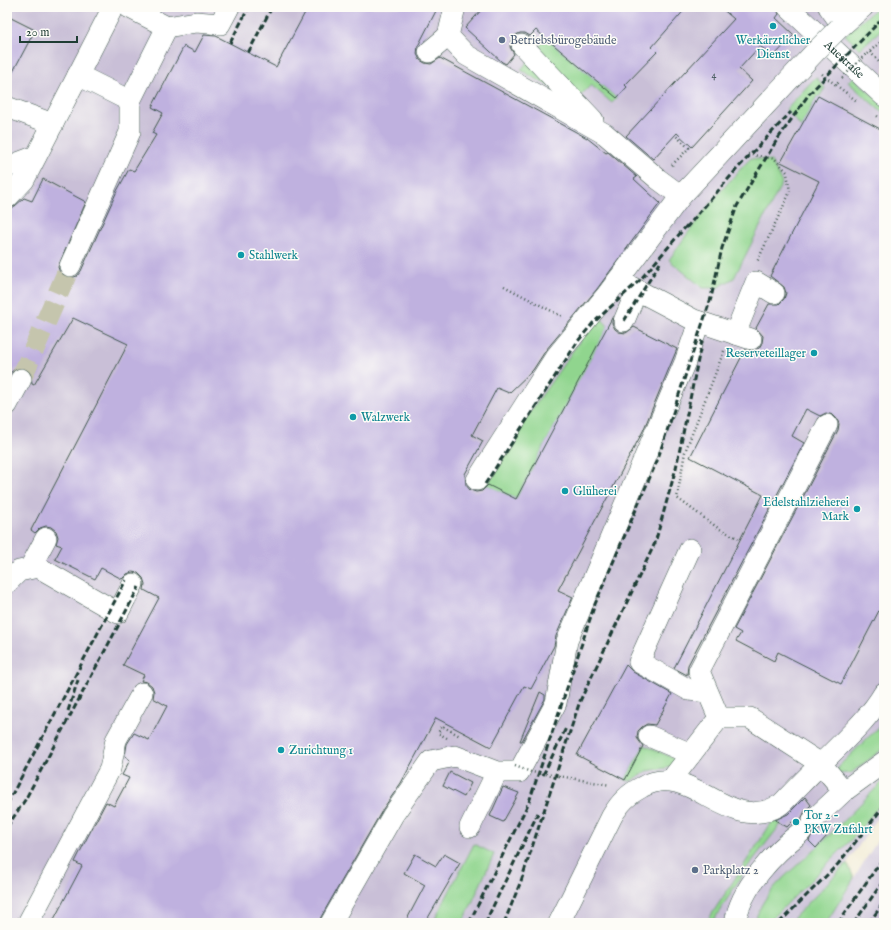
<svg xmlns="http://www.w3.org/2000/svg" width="891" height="930" font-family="'IM FELL English',serif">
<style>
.industrial{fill:#c9bfd7}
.green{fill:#90d58e;stroke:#588961}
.building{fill:#bfb1df}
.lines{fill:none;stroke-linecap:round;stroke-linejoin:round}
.minor-tunnel{stroke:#c5c5ad;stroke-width:21;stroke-dasharray:21 10;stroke-linecap:butt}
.minor-casing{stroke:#3e564b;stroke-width:22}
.path{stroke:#3e564b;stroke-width:2.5;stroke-dasharray:1 3;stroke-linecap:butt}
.minor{stroke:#fff;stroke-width:21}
.rail{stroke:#1f3d34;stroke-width:3;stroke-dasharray:6 3;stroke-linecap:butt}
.minor-bridge-casing{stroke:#3e564b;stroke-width:22;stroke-linecap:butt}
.path-bridge{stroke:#3e564b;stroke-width:2.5;stroke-dasharray:1 3;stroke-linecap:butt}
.minor-bridge{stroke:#fff;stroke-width:21}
.culture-dot{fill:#0f9aa8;stroke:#fdfcf7;stroke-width:1.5}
.service-dot{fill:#5c6f8a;stroke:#fdfcf7;stroke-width:1.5}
.labels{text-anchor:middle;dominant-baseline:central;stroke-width:3;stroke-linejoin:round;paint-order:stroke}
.number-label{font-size:10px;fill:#475a5f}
.service-label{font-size:12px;fill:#4e5e75;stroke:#fdfcf7;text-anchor:start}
.culture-label{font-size:12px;fill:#0d838f;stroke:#fdfcf7;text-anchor:start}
.street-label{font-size:12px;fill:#1f3d34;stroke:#fdfcf7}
</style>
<rect width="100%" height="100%" fill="#fdfcf7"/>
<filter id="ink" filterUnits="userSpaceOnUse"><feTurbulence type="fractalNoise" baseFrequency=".025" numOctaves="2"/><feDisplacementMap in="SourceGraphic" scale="8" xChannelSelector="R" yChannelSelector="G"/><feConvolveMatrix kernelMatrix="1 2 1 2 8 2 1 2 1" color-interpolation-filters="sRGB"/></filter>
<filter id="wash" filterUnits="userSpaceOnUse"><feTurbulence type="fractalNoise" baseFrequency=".012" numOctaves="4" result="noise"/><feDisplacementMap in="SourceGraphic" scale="16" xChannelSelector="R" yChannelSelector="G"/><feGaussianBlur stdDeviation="0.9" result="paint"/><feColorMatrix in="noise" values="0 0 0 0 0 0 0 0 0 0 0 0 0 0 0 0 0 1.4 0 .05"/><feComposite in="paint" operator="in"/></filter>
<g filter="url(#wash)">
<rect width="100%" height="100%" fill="#efe7cb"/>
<g class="industrial">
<polygon points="7,7 884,7 884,809 847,863 789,923 7,923"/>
<polygon points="884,830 884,923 826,923 854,878"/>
</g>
<g class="green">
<polygon points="878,7 884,7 884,27 860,49 845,35"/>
<polygon points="546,38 617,98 612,103 591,85 579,97 539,51 541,42"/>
<polygon points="528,61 559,92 521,70"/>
<polygon points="816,77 825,88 819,97 817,96 801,127 786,109"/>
<polygon points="853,77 884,106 884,114 848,82"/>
<path d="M751,158L771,161L782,183L734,278L717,288H703L669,260C694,223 719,191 751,158Z"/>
<polygon points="598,315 608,326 516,499 481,482"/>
<polygon points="884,722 884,748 851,773 837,774 837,770 841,764"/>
<polygon points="644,745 680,761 678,766 647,771 631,781 625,780"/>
<path d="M884,780V800L853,838L768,923H755C761,891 795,869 817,847C840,825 862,802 884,780Z"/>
<polygon points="774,819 781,824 746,869 712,923 706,923"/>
<polygon points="474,844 494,854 463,923 433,923"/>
<polygon points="847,863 854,878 826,923 789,923"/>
</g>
<g id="blocks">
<g class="building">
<polygon points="308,7 438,7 418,46 417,54 420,60 425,63 431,64 440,58 587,138 606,153 608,152 637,177 634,179 660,203 597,289 546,350 533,370 509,393 497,388 472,435 483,441 465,474 466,485 470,490 476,492 482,491 488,485 516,499 613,316 612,323 615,329 619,332 626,333 634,327 677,349 643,431 558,590 573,597 556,636 554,646 531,689 524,686 491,747 436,718 401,783 383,809 321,917 319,923 52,923 82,866 75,862 87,838 106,802 114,806 129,778 122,775 130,760 125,756 127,744 134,733 149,740 167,706 153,698 154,692 152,686 147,682 141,681 144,675 123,665 159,598 144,590 145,584 143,578 138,573 132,572 127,574 122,579 101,568 95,579 55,559 62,546 56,544 58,537 56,531 51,527 46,526 40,528 35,533 31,530 128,344 73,318 34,385 32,384 31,373 26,368 21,367 15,369 10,373 7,371 7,210 15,206 24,198 32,201 43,179 86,202 58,267 60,273 65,277 71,278 77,276 81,271 117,191 129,169 134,171 156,135 152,133 163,113 152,107 184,46 195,52 204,35 216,36 276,67"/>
<polygon points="484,7 687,7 652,47 657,52 625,85 627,87 617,98 536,30 530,36 525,33 520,33 514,36 511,41 510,47 514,54 506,64 502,62 465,28"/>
<polygon points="720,7 776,7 779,14 776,18 794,35 773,57 760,46 739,69 752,81 692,147 677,133 653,159 626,136 734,19"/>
<polygon points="7,16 35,30 7,83"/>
<polygon points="818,96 884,131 884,601 841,684 778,652 774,661 736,641 741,633 734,629 838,430 839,424 837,419 833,415 826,413 820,416 806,409 792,436 804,443 688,665 687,675 674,668 763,495 690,457 745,350 754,351 759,348 762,343 763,336 756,328 769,304 779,304 784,299 786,293 784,287 770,276 819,181 781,162"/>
<polygon points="626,665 633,672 672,694 655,725 647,724 642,727 638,731 637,738 643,746 625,780 577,755"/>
<polygon points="540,692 545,695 545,699 522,741 520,741"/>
<polygon points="450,772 471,783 464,797 443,786"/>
<polygon points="503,787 519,793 503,822 490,816"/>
<polygon points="805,797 811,805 805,811 801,820 792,822 787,827 775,820 788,814"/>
<polygon points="821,829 827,836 816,848 809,841 813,832"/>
<polygon points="415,854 436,866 444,854 460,863 425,923 405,923 425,885 404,873"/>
</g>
</g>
</g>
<g filter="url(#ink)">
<use href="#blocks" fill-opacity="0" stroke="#3e564b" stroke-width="1"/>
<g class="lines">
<polyline class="minor-tunnel" points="21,379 70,266"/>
<defs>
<g id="minor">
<polyline points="455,7 448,36 466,55 605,134 658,179 681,196"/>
<path id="s1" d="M788,7L884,96"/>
<polyline points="829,7 842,25"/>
<polyline points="167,27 196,22 220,24 229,7"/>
<polyline points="839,28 863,7"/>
<polyline points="522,45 593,120"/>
<polyline points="429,52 448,36"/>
<polyline points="78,75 130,101 167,27 128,7"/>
<polyline points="7,107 53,124"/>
<polyline points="7,167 36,156"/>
<polyline points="7,198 24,180 113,7"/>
<polyline points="70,266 130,132 130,101"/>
<polyline points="618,280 694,320 751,339"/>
<polyline points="624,321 637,290"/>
<polyline points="735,334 756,282 774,293"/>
<polyline points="7,405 21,379"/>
<polyline points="477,480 555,358 606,296 681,196 814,53"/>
<polyline points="690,549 639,662 689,690 707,692"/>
<polyline points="30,568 46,538"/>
<polyline points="7,583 19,571 38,567 118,613 133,584"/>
<polyline points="719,718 699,671 827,425"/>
<polyline points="649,736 691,754"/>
<polyline points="497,772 519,772 556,703 567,641 685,362 699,322"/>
<path d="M844,791L821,764C843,741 868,720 884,693"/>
<polyline points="813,820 844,791 884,762"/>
<polyline points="28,923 110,769 116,740 142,693"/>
<polyline points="331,923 393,815 431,761 455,756 497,772 470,827"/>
<path d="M559,923L612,816C620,803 628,794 642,787C691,759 726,835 778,806C782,804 786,799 789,796C800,785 810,774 821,764L750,718H719L671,780"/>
<path d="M735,923C741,887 773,854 801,832"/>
</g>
</defs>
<use href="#minor" class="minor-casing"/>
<g class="path">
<polyline points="870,52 880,63"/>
<polyline points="867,54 884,39"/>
<polyline points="822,74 836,85 840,81"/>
<polyline points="836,85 858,102"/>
<polyline points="877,116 884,121"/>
<polyline points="748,154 775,159 787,172 790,192 757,262"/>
<polyline points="672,165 689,148 675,135"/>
<polyline points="504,286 563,317"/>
<polyline points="724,351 685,452 677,498 718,528 739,539"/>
<polyline points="447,738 438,733 442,726 460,736"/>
<polyline points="559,776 610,785"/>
</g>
<use href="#minor" class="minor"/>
<g class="rail">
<polyline points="230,43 249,7"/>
<polyline points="248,53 272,7"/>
<polyline points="686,228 736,170 791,112"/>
<polyline points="624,321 660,263"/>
<polyline points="485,484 578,341 593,323 640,280 689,223"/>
<polyline points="68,711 78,680"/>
<polyline points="543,775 566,728"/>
<polyline points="7,804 126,580"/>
<polyline points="7,827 25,800 139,587"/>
<polyline points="469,923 529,802 595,604 657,461 711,298 722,248 737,206 775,143 809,94 884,17"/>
<polyline points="485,923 538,813"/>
<polyline points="504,923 521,881 580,701 655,543 676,468 702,340"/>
<polyline points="779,923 838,864 884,806"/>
<polyline points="838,923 884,857"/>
<polyline points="854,923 884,880"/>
<polyline points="869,923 884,902"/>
</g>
<defs>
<polyline id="minor-bridge" points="814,53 839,28"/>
</defs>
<use href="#minor-bridge" class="minor-bridge-casing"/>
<g class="path-bridge">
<polyline points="842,78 866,54"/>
<polyline points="515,766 531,772 559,776"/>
</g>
<use href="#minor-bridge" class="minor-bridge"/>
</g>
</g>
<g class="culture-dot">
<circle cx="773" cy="26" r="4"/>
<circle cx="241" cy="255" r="4"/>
<circle cx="814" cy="353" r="4"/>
<circle cx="353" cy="417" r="4"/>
<circle cx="565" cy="491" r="4"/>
<circle cx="857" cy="509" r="4"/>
<circle cx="281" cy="750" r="4"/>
<circle cx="796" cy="822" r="4"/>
</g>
<g class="service-dot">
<circle cx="502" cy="40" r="4"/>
<circle cx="695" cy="870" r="4"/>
</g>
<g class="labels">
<g class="number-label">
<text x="714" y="75">4</text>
</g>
<g class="service-label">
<text x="510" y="40">Betriebsbürogebäude</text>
<text x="703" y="870">Parkplatz 2</text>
</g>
<g class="culture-label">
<text x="773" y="40" text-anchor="middle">Werkärztlicher<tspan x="773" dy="14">Dienst</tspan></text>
<text x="249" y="255">Stahlwerk</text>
<text x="806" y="353" text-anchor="end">Reserveteillager</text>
<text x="361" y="417">Walzwerk</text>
<text x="573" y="491">Glüherei</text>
<text x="849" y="502" text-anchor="end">Edelstahlzieherei<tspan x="849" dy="14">Mark</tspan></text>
<text x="289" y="750">Zurichtung 1</text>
<text x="804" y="815">Tor 2 -<tspan x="804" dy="14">PKW Zufahrt</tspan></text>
</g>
<g class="street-label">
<text stroke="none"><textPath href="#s1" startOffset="77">Auestraße</textPath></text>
</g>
</g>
<rect width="891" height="930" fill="none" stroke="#fdfcf7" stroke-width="24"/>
<path d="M20 36v6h57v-6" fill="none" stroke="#1f3d34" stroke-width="2"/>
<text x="26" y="36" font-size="12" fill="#1f3d34" stroke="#fdfcf7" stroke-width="3" paint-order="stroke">20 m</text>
</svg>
